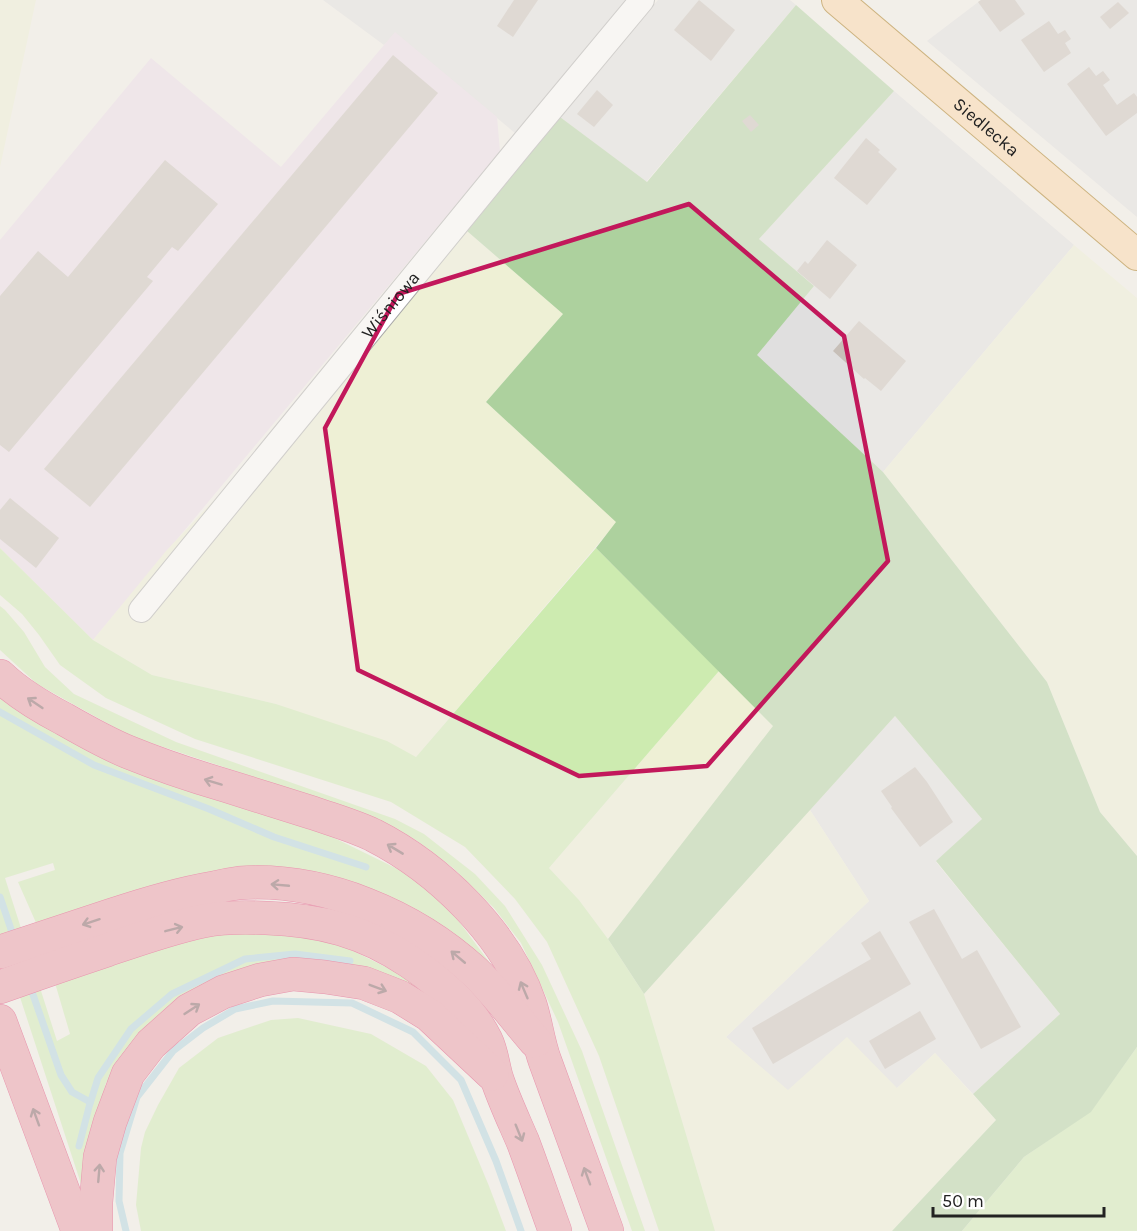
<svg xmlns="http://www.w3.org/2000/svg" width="1137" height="1231" font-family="Karla,sans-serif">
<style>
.residential{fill:#e0dfdf}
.industrial{fill:#ebdbe8}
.farmland{fill:#eef0d5}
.grass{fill:#cdebb0}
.forest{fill:#add19e}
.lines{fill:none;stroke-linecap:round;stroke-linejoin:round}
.stream{stroke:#aad3df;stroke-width:7}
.building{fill:#c7bfb8}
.minor-casing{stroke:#a9a9a9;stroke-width:26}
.major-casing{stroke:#a06b00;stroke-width:32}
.highway-casing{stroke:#dc2a67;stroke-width:34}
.minor{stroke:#fff;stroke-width:24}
.major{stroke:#fcd6a4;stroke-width:30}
.highway{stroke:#e892a2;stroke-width:33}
.oneway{stroke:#7b545c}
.marked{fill:none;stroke:#c2185b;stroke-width:4.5;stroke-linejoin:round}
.labels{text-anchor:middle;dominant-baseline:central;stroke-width:5;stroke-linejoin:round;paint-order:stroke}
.street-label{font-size:18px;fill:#222;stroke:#fff}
</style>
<rect width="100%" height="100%" fill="#f2efe9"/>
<g class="residential">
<polygon points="323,0 628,0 515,133 395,33 384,45"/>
<polygon points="658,0 790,0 796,5 646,182 560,117"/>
<polygon points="981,0 1137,0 1137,217 927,41"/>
<polygon points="894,91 1074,245 883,472 756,355 814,286 759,239"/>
<polygon points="895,716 982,819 936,862 1060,1014 973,1094 935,1053 897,1088 788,1091 726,1037 869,901 810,810"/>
</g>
<polygon class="industrial" points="395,32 497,117 500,152 93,640 0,548 0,240 151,58 281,167"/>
<g class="farmland">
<polygon points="0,0 36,0 0,167"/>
<polygon points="467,231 563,314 486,402 617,522 416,757 276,704 152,675 93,640 166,551"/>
<polygon points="1074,245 1137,298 1137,856 1100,812 1047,682 883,472"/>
<polygon points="719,671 774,726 608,939 579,900 549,868"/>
<polygon points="810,810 869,901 726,1037 788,1090 847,1037 897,1088 935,1053 996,1120 892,1231 715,1231 644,994"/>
</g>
<g class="grass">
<polygon points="0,548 93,640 152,675 276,704 387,741 416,757 596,548 719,671 549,868 579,900 608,939 644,994 715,1231 659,1231 599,1056 547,942 515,899 465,847 391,802 195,739 106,698 60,665 39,635 22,614 0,595"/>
<polygon points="0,606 5,610 24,632 45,667 74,694 176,742 395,819 424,834 475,874 505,906 542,965 582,1051 645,1231 632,1231 558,1022 521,943 494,908 453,868 417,841 362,813 130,736 37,684 0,650"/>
<polygon points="0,693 316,829 414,877 452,912 504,982 325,875 37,925 18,882 55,870 53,863 5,878 57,1041 70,1034 55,983 153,948 212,936 268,929 329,939 404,976 462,1028 343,966 143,1031 106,1083 94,1127 82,1187 0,936"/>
<polygon points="298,1018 371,1034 426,1066 453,1100 489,1186 506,1231 141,1231 136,1205 141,1148 145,1132 158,1105 179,1068 218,1038 271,1020"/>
<polygon points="1137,1047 1137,1231 962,1231 1024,1157 1091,1111"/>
</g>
<polygon class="forest" points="796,5 894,91 759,239 814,286 757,355 883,472 1047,682 1100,812 1137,856 1137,1047 1091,1112 1024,1157 962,1231 892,1231 996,1120 973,1094 1060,1014 936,861 982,819 895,716 644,994 608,939 773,726 596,548 616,522 486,402 563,314 467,231 560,117 647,182"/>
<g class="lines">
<g class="stream">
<polyline points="0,712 94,765 209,809 274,837 366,867"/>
<polyline points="0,897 14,938"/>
<polyline points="30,986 61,1075 72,1092 90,1102"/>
<polyline points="79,1146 89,1107 98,1078 131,1029 172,994 245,959 295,954 350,961"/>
<polyline points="126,1231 119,1201 120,1153 137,1097 173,1051 203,1028 235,1009 273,1001 352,1003 413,1032 461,1080 496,1161 521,1231"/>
</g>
</g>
<g class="building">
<polygon points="514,0 538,0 513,37 497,26"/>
<polygon points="699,0 735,30 711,61 674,30"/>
<polygon points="981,0 1015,0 1025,14 1000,32 978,2"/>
<polygon points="1118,2 1129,13 1110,29 1100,17"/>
<polygon points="1049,21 1058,34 1065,30 1071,39 1065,43 1071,53 1044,72 1021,40"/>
<polygon points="393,55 438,93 90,507 44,469"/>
<polygon points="1089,67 1096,76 1103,71 1110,80 1103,85 1117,105 1134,93 1137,97 1137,113 1106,136 1067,84"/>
<polygon points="597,90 613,105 594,127 577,114"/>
<polygon points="750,115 759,125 751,132 742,121"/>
<polygon points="866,138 880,150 878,152 897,169 867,205 834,178"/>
<polygon points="165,160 218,204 178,251 172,247 147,277 153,281 9,452 0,445 0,296 38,251 68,277"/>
<polygon points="827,240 857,265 830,299 797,271 805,261 808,264"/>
<polygon points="859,321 906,361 881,391 865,378 864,379 833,351"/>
<polygon points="10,498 59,538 36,568 0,539 0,510"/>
<polygon points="915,767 927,782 953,822 920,847 891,808 892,807 881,791"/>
<polygon points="934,909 962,959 977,950 1021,1027 981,1049 909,922"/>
<polygon points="880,931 911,984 773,1064 752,1028 871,959 861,943"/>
<polygon points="920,1011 936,1039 885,1069 869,1041"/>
</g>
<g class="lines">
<defs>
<g id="minor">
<path id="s1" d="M141,610L523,143L642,0"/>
</g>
<g id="major">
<path id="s2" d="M837,0L1137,255"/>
</g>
<g id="highway">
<path d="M0,676C19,694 41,707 64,719C85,731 106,743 128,752C160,765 193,776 227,786C256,795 284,804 313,813C333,820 354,826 373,835C438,868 506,933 530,1004C536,1022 538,1042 545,1061C565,1117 586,1174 607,1231"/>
<path d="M0,952C37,940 75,927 112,915C145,904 178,894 213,888C221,886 231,884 239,883C324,877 414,916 475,972C497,993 515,1018 535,1041"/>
<path d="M0,987C36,974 71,962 107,950C139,939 170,928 203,921C223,917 245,917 266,918C321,920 364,931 410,962C438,981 471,1009 486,1040C492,1052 493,1066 497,1079C504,1100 514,1121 523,1142C534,1171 544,1201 555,1231"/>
<polyline points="0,1021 78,1231"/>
<polyline points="96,1231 96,1202 100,1157 110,1122 128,1074 151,1044 189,1010 223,992 260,980 293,974 325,977 364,983 400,997 429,1015 492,1074"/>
</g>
</defs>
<use href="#minor" class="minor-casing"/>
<use href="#major" class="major-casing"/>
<use href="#highway" class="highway-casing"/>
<use href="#minor" class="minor"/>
<use href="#major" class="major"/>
<use href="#highway" class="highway"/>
</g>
<defs><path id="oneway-shaft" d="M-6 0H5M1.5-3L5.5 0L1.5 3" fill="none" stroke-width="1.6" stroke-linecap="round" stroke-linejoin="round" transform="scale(1.5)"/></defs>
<g class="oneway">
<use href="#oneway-shaft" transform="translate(35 703) rotate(-146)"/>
<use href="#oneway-shaft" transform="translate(213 782) rotate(-163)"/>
<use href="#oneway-shaft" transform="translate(395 849) rotate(-149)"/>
<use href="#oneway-shaft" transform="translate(280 885) rotate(-175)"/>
<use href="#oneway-shaft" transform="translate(91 922) rotate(162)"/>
<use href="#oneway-shaft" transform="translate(174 929) rotate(-14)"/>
<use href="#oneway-shaft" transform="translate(458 957) rotate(-140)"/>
<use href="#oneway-shaft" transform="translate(378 988) rotate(21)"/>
<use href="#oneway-shaft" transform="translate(524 990) rotate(-113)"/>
<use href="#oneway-shaft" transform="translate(192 1009) rotate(-33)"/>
<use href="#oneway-shaft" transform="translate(36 1117) rotate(-110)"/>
<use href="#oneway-shaft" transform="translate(519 1133) rotate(68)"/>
<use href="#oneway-shaft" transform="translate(99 1173) rotate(-85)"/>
<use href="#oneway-shaft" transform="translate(587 1176) rotate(-110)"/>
</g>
<path d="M0 0H1137V1231H0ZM689,204L844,336L888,561L707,766L579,776L358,670L325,428L398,294Z" fill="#f2efe9" fill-opacity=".55" fill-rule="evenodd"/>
<path class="marked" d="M689,204L844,336L888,561L707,766L579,776L358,670L325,428L398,294Z"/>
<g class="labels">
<g class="street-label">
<text stroke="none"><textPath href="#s2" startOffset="196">Siedlecka</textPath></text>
<text stroke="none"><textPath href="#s1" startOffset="394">Wiśniowa</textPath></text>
</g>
</g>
<path d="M933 1207v9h171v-9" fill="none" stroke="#222222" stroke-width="3"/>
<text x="942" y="1207" font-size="18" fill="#222222" stroke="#ffffff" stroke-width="4.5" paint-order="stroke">50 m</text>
</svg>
